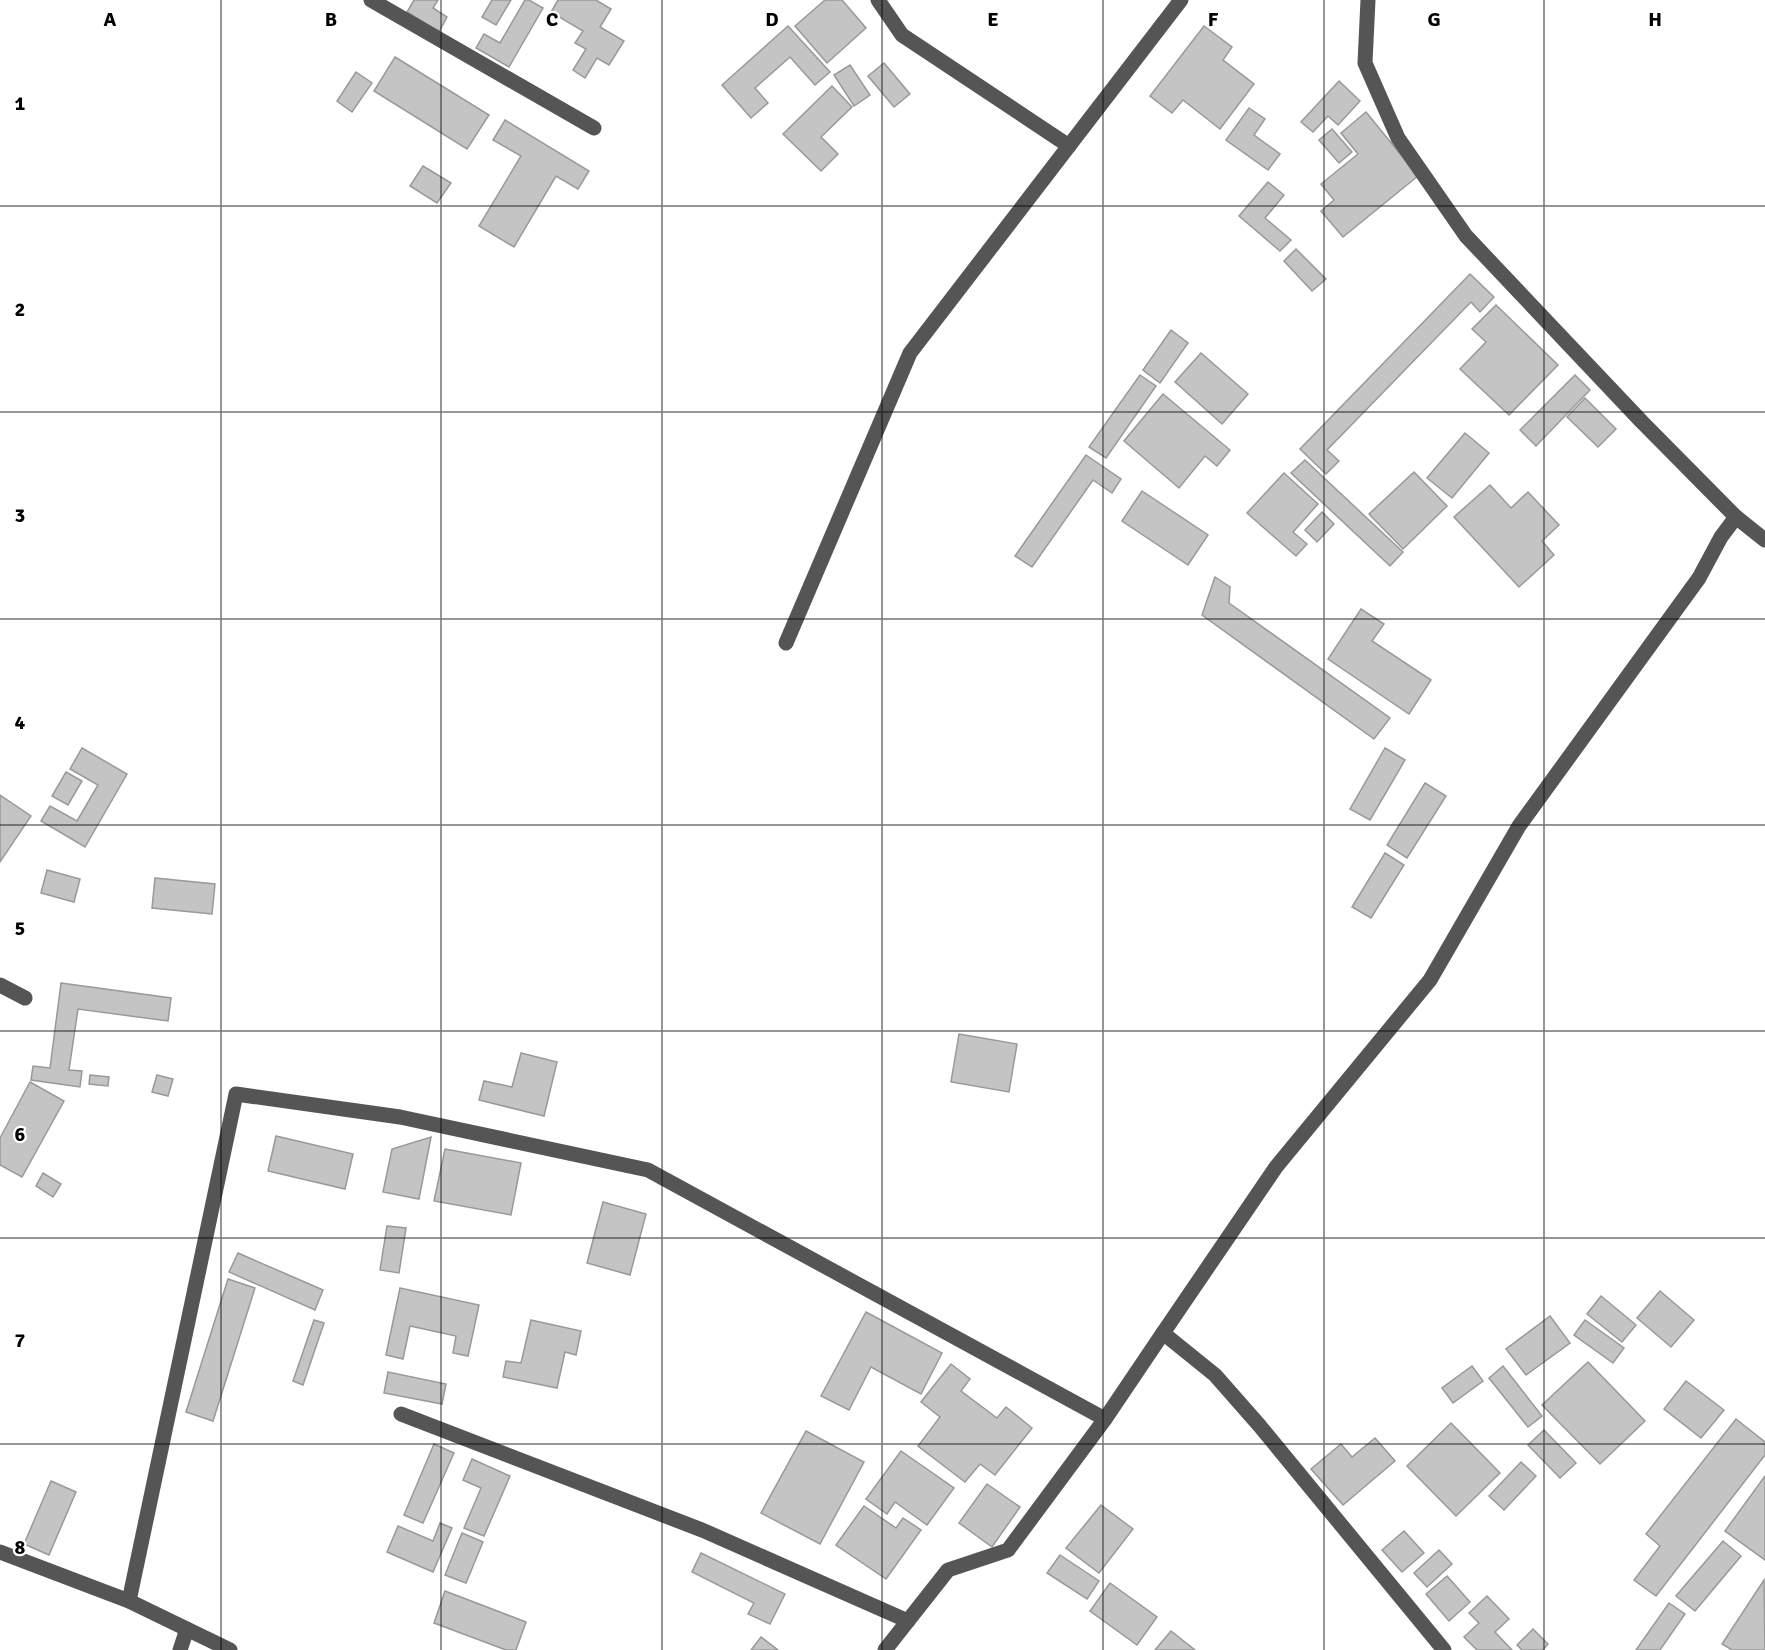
<svg xmlns="http://www.w3.org/2000/svg" width="1765" height="1650" font-family="Signika,sans-serif">
<style>
.building{fill:#c4c4c4;stroke:#999;stroke-width:1.5}
.lines{fill:none;stroke-linecap:round;stroke-linejoin:round}
.minor{stroke:#555;stroke-width:15}
.grid{fill:none;stroke:#000;stroke-width:1.5;stroke-opacity:0.55}
.grid-label{font-size:20px;text-anchor:middle;font-weight:bold;fill:#000;stroke:#fff;stroke-width:4.5;stroke-linejoin:round;paint-order:stroke}
</style>
<rect width="100%" height="100%" fill="#fff"/>
<g class="building">
<polygon points="414,0 438,0 433,8 447,17 439,32 407,12"/>
<polygon points="492,0 511,0 496,25 482,17"/>
<polygon points="525,0 529,0 543,8 509,67 476,48 484,34 500,43"/>
<polygon points="558,0 596,0 611,9 600,27 624,41 609,65 597,58 585,78 573,70 586,49 575,43 583,31 551,12"/>
<polygon points="825,0 842,0 866,28 827,63 795,26"/>
<polygon points="788,26 830,72 815,85 790,57 755,88 768,103 751,118 722,85"/>
<polygon points="1204,26 1232,47 1223,60 1254,84 1220,129 1183,100 1172,113 1150,96"/>
<polygon points="395,57 489,115 467,149 374,91"/>
<polygon points="884,63 910,94 894,107 868,76"/>
<polygon points="850,65 870,95 854,106 834,75"/>
<polygon points="356,72 372,83 352,112 337,101"/>
<polygon points="1339,81 1360,101 1338,125 1328,116 1313,132 1301,122"/>
<polygon points="832,86 852,107 821,137 838,154 821,171 783,134"/>
<polygon points="1249,108 1265,119 1254,135 1280,154 1268,170 1226,140"/>
<polygon points="1366,112 1418,176 1343,237 1321,211 1334,200 1321,184 1358,154 1341,133"/>
<polygon points="505,120 589,171 578,189 556,176 514,247 479,226 521,156 493,140"/>
<polygon points="1332,129 1352,152 1339,163 1319,140"/>
<polygon points="423,166 451,183 437,203 410,186"/>
<polygon points="1268,182 1284,195 1265,218 1291,240 1280,251 1239,216"/>
<polygon points="1296,249 1326,279 1312,291 1284,261"/>
<polygon points="1470,274 1494,297 1480,312 1471,302 1327,450 1339,461 1326,474 1300,449"/>
<polygon points="1496,305 1558,365 1509,415 1460,369 1486,342 1472,329"/>
<polygon points="1171,330 1188,343 1160,383 1143,370"/>
<polygon points="1201,353 1248,394 1222,424 1175,382"/>
<polygon points="1140,375 1156,386 1106,458 1089,447"/>
<polygon points="1575,375 1590,390 1536,446 1520,430"/>
<polygon points="1163,394 1230,450 1217,466 1205,456 1179,488 1124,441"/>
<polygon points="1585,398 1616,429 1598,447 1567,417"/>
<polygon points="1465,433 1489,453 1452,498 1427,478"/>
<polygon points="1086,455 1121,479 1112,493 1093,480 1032,567 1015,556"/>
<polygon points="1305,460 1403,552 1390,566 1291,473"/>
<polygon points="1414,472 1447,506 1403,549 1369,514"/>
<polygon points="1284,473 1318,504 1293,532 1307,544 1296,556 1247,513"/>
<polygon points="1490,485 1511,508 1528,492 1559,525 1542,541 1554,555 1519,587 1454,517"/>
<polygon points="1142,491 1208,535 1188,565 1122,521"/>
<polygon points="1322,512 1334,524 1317,542 1305,530"/>
<polygon points="1215,577 1230,587 1229,603 1390,718 1374,739 1202,615"/>
<polygon points="1361,609 1384,624 1372,641 1431,680 1409,714 1328,659"/>
<polygon points="82,748 127,774 85,847 41,821 50,806 77,821 98,785 70,769"/>
<polygon points="1385,748 1405,760 1370,820 1350,809"/>
<polygon points="66,772 82,781 68,805 52,796"/>
<polygon points="1425,783 1446,796 1407,858 1387,845"/>
<polygon points="0,795 31,816 0,862"/>
<polygon points="1385,853 1404,865 1371,918 1352,907"/>
<polygon points="47,870 80,879 74,902 41,893"/>
<polygon points="155,878 215,884 212,914 152,908"/>
<polygon points="61,983 171,998 168,1021 78,1009 69,1070 82,1071 80,1087 31,1080 33,1066 50,1068"/>
<polygon points="959,1034 1017,1044 1009,1092 951,1082"/>
<polygon points="521,1053 557,1062 544,1116 479,1100 484,1081 512,1087"/>
<polygon points="90,1075 109,1077 108,1086 89,1084"/>
<polygon points="157,1075 173,1079 168,1096 152,1092"/>
<polygon points="30,1082 64,1101 22,1177 0,1165 0,1138"/>
<polygon points="276,1136 353,1154 345,1189 268,1171"/>
<polygon points="431,1137 419,1199 383,1192 392,1149"/>
<polygon points="445,1149 521,1163 511,1215 434,1201"/>
<polygon points="43,1173 61,1184 53,1197 36,1186"/>
<polygon points="603,1202 646,1214 630,1275 587,1263"/>
<polygon points="387,1226 406,1228 399,1273 380,1270"/>
<polygon points="238,1253 323,1290 315,1310 229,1272"/>
<polygon points="228,1279 255,1288 213,1421 186,1412"/>
<polygon points="400,1288 479,1305 468,1356 453,1353 456,1336 410,1326 403,1359 386,1355"/>
<polygon points="1660,1291 1694,1320 1671,1347 1637,1318"/>
<polygon points="1601,1296 1636,1325 1622,1342 1587,1314"/>
<polygon points="866,1312 942,1353 921,1394 871,1367 849,1410 821,1396"/>
<polygon points="1550,1316 1570,1343 1526,1375 1506,1349"/>
<polygon points="314,1320 324,1323 303,1385 293,1381"/>
<polygon points="531,1320 581,1331 576,1355 565,1352 557,1388 503,1377 506,1361 521,1363"/>
<polygon points="1585,1320 1624,1348 1613,1363 1574,1335"/>
<polygon points="1588,1362 1645,1421 1600,1464 1542,1405"/>
<polygon points="951,1364 970,1379 961,1391 997,1418 1006,1407 1032,1428 995,1475 980,1464 965,1482 918,1446 940,1417 921,1402"/>
<polygon points="1472,1366 1483,1381 1453,1403 1442,1388"/>
<polygon points="1503,1366 1542,1416 1528,1427 1489,1378"/>
<polygon points="388,1372 446,1384 442,1404 384,1393"/>
<polygon points="1686,1381 1724,1410 1701,1438 1664,1409"/>
<polygon points="1736,1419 1765,1442 1765,1455 1656,1596 1634,1580 1660,1546 1646,1534"/>
<polygon points="1451,1423 1500,1473 1456,1516 1407,1466"/>
<polygon points="1544,1430 1576,1463 1560,1478 1528,1445"/>
<polygon points="806,1431 864,1462 820,1544 761,1513"/>
<polygon points="1375,1438 1395,1461 1343,1505 1311,1469 1341,1444 1352,1457"/>
<polygon points="434,1444 454,1453 423,1523 404,1515"/>
<polygon points="901,1451 954,1488 927,1525 895,1502 887,1514 866,1499"/>
<polygon points="472,1459 510,1476 484,1536 464,1528 481,1488 463,1480"/>
<polygon points="1521,1462 1536,1476 1504,1510 1489,1496"/>
<polygon points="1765,1476 1765,1560 1725,1531"/>
<polygon points="51,1481 76,1492 49,1555 24,1544"/>
<polygon points="987,1484 1020,1507 992,1547 959,1523"/>
<polygon points="1101,1505 1133,1529 1099,1573 1066,1548"/>
<polygon points="864,1506 896,1528 903,1518 921,1530 886,1579 836,1545"/>
<polygon points="440,1523 452,1528 433,1572 387,1552 398,1526 433,1541"/>
<polygon points="1404,1531 1424,1553 1402,1572 1382,1550"/>
<polygon points="462,1533 483,1542 466,1583 445,1575"/>
<polygon points="1723,1541 1741,1556 1695,1611 1676,1596"/>
<polygon points="1439,1550 1452,1564 1427,1587 1414,1573"/>
<polygon points="701,1553 785,1594 770,1624 748,1614 754,1603 692,1572"/>
<polygon points="1060,1555 1099,1581 1087,1599 1047,1573"/>
<polygon points="1447,1576 1470,1602 1449,1621 1426,1594"/>
<polygon points="1764,1580 1765,1650 1732,1650 1722,1644"/>
<polygon points="1110,1583 1157,1617 1137,1645 1090,1611"/>
<polygon points="445,1591 526,1622 516,1650 506,1650 434,1623"/>
<polygon points="1487,1596 1509,1619 1495,1632 1512,1650 1477,1650 1464,1637 1479,1623 1469,1613"/>
<polygon points="1669,1603 1685,1614 1660,1650 1636,1650"/>
<polygon points="1533,1629 1548,1644 1543,1650 1522,1650 1517,1645"/>
<polygon points="1171,1631 1195,1650 1155,1650"/>
<polygon points="761,1637 778,1650 751,1650"/>
</g>
<g class="lines">
<g class="minor">
<polyline points="371,0 594,128"/>
<polyline points="878,0 902,35 1069,146"/>
<polyline points="1368,0 1365,63 1398,138 1466,236 1642,422 1736,517 1721,537 1699,578 1519,826 1430,980 1276,1167 1163,1333 1215,1375 1259,1425 1444,1650"/>
<polyline points="1736,517 1765,540"/>
<polyline points="786,643 910,353 1181,0"/>
<polyline points="0,985 25,998"/>
<polyline points="401,1414 702,1530 908,1621"/>
<polyline points="0,1552 129,1601 230,1650"/>
<polyline points="129,1601 236,1094 400,1117 648,1170 1105,1419"/>
<polyline points="180,1650 187,1629"/>
<polyline points="885,1650 948,1570 1008,1550 1105,1419 1163,1333"/>
</g>
</g>
<path class="grid" d="M221,0V1650M441,0V1650M662,0V1650M882,0V1650M1103,0V1650M1324,0V1650M1544,0V1650M0,206H1765M0,412H1765M0,619H1765M0,825H1765M0,1031H1765M0,1238H1765M0,1444H1765"/>
<g class="grid-label">
<text x="110" y="26">A</text>
<text x="331" y="26">B</text>
<text x="552" y="26">C</text>
<text x="772" y="26">D</text>
<text x="993" y="26">E</text>
<text x="1213" y="26">F</text>
<text x="1434" y="26">G</text>
<text x="1655" y="26">H</text>
<text x="20" y="110">1</text>
<text x="20" y="316">2</text>
<text x="20" y="522">3</text>
<text x="20" y="729">4</text>
<text x="20" y="935">5</text>
<text x="20" y="1141">6</text>
<text x="20" y="1347">7</text>
<text x="20" y="1554">8</text>
</g>
</svg>
